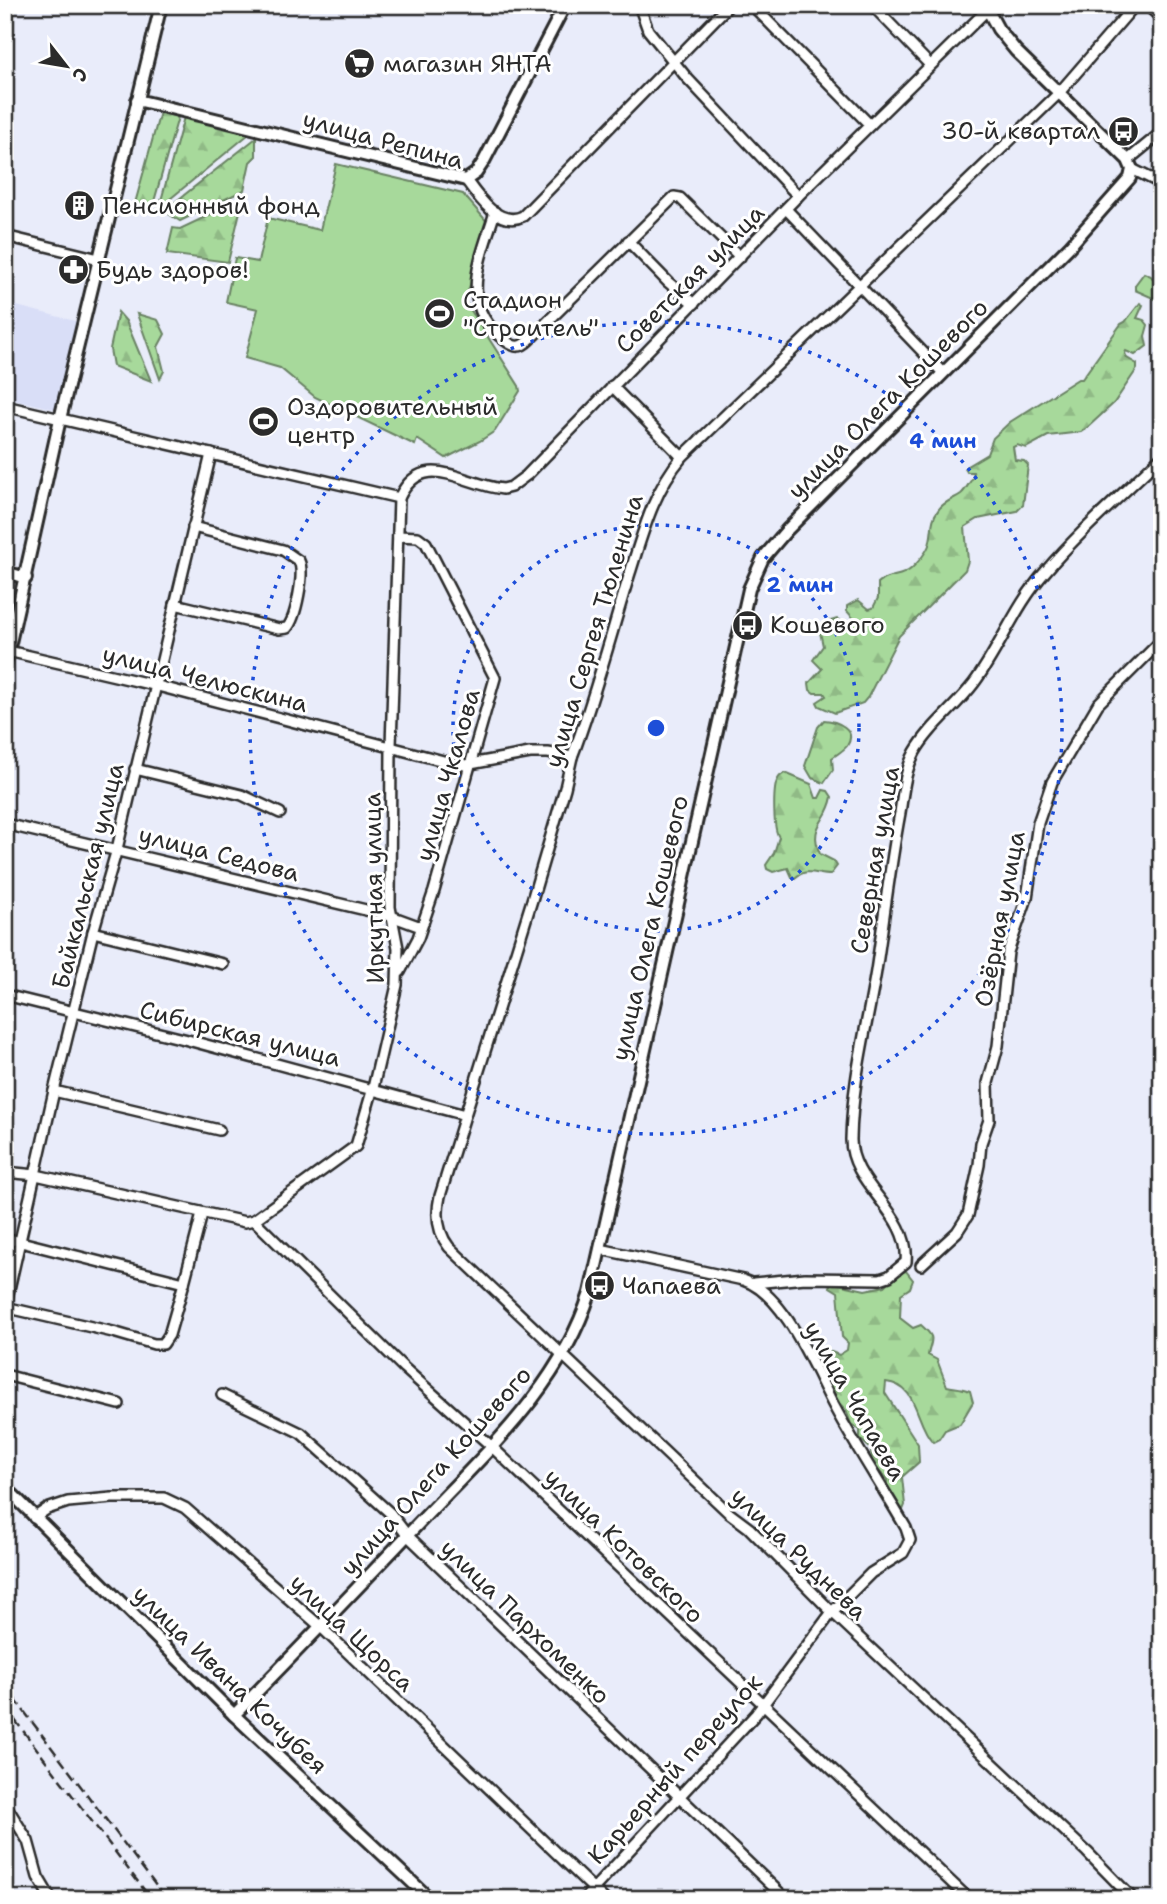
<svg xmlns="http://www.w3.org/2000/svg" width="1167" height="1904" font-family="'Shantell Sans',sans-serif">
<style>
.built{fill:#d9def7}
.green{fill:#a7d99b;stroke:#698263;stroke-width:2}
.forest{fill:url(#forest-firs);stroke:#698263;stroke-width:2}
.lines{fill:none;stroke-linecap:round;stroke-linejoin:round}
.minor-casing{stroke:#2b2b2b;stroke-width:14}
.tertiary-casing{stroke:#2b2b2b;stroke-width:16}
.minor{stroke:#fff;stroke-width:9}
.tertiary{stroke:#fff;stroke-width:10}
.rail{stroke:#2b2b2b;stroke-width:2.5;stroke-dasharray:10 5;stroke-linecap:butt}
.ring{fill:none;stroke:#1d4ed8;stroke-width:3.5;stroke-dasharray:3.5 7}
.labels{text-anchor:middle;dominant-baseline:central;stroke-width:6;stroke-linejoin:round;paint-order:stroke}
.poi-label{font-size:24px;fill:#2b2b2b;stroke:#fff;text-anchor:start}
.street-label{font-size:24px;fill:#2b2b2b;stroke:#fff}
.centre{fill:#1d4ed8;stroke:#fff;stroke-width:3.5}
.ring-label{font-size:21px;text-anchor:middle;font-weight:bold;fill:#1d4ed8;stroke:#fff;stroke-width:6;stroke-linejoin:round;paint-order:stroke}
</style>
<defs>
<pattern id="forest-firs" width="22" height="20" patternUnits="userSpaceOnUse" patternTransform="scale(1.75)"><rect width="22" height="20" fill="#a7d99b"/><path d="M5 1l3.5 6h-7zM16 11l3.5 6h-7z" fill="#90ba86"/></pattern>
</defs>
<rect width="100%" height="100%" fill="#e9ecfa"/>
<filter id="ink" filterUnits="userSpaceOnUse"><feTurbulence type="fractalNoise" baseFrequency=".0143" numOctaves="2"/><feDisplacementMap in="SourceGraphic" scale="14" xChannelSelector="R" yChannelSelector="G"/><feConvolveMatrix kernelMatrix="1 2 1 2 8 2 1 2 1" color-interpolation-filters="sRGB"/></filter>
<g filter="url(#ink)">
<polygon class="built" points="5,303 79,322 58,410 5,397"/>
<polygon class="green" points="336,164 463,194 489,224 465,301 519,386 520,391 495,431 480,441 446,458 417,439 415,445 315,397 280,368 245,358 258,309 226,302 235,258 258,262 268,218 320,230"/>
<g class="forest">
<polygon points="160,112 178,117 153,205 134,207"/>
<polygon points="184,117 249,134 159,208"/>
<polygon points="256,138 256,156 250,162 244,190 180,221 164,211"/>
<polygon points="243,199 228,262 167,254 173,228 180,229"/>
<polygon points="1144,273 1151,276 1155,282 1162,281 1162,302 1135,290 1135,285"/>
<path d="M1140,303L1143,305L1137,318L1144,320L1148,325L1145,336L1147,346L1135,355L1126,351L1125,353L1127,358L1137,364V369L1114,403L1088,427L1081,432L1048,436L1026,448L1017,445L1013,447L1015,460L1024,461L1028,465L1023,505L1017,511L978,519L965,527L968,561L965,570L899,636L868,697L863,703L835,713L819,706L817,702L826,696L824,693H814L810,690L809,683L822,669L813,660L823,646L820,632L824,623L837,619L850,625L854,619L847,611V606L858,600L869,609L873,608L878,598V583C887,574 902,578 912,568C919,561 929,550 930,541C933,529 930,520 939,509C945,501 954,499 961,494C966,490 970,481 974,476L973,472H967L965,468L967,466L987,454L993,438L1010,422L1078,379H1082L1121,324L1125,322Z"/>
<polygon points="118,312 126,321 151,381 113,366 110,349"/>
<polygon points="137,314 158,320 165,334 158,347 164,371 160,379"/>
<path d="M824,720C837,721 858,729 847,746C843,751 837,754 832,758L833,770L824,783L812,778L805,766L818,727Z"/>
<path d="M785,773L811,784L816,798H819L823,790L828,791L832,797C827,824 808,824 820,854L834,861L837,866L830,875C817,875 807,867 795,878L792,877L788,868L773,872L767,869L766,865L774,853L779,837C773,830 773,790 777,781C780,775 780,776 785,773Z"/>
<path d="M906,1271L913,1280L910,1288L901,1294L900,1318L913,1328L921,1325C937,1339 931,1339 928,1355L937,1360L947,1386C955,1388 961,1387 970,1391L973,1402L960,1424L945,1430L939,1439L933,1442C915,1424 919,1385 886,1382L885,1393L918,1444L919,1462L902,1477L905,1505L903,1510L887,1492V1480L872,1463L871,1449L860,1439V1430L851,1424L846,1410L835,1399L812,1350L816,1346L839,1355L847,1350L848,1343L842,1337L838,1292L830,1287L831,1284H838L865,1290L885,1286L898,1273Z"/>
</g>
<g class="lines">
<defs>
<g id="minor">
<polyline points="639,5 648,30 687,78 798,196"/>
<polyline points="752,5 870,125"/>
<polyline points="872,5 930,65"/>
<polyline points="1147,5 1162,19"/>
<polyline points="1128,160 1162,132"/>
<polyline points="1132,169 1162,184"/>
<path d="M466,180C478,197 499,228 523,216L729,5"/>
<polyline points="786,209 942,372"/>
<path d="M495,212C481,258 456,306 506,341C515,348 521,348 529,340L674,197L680,198L740,257"/>
<polyline points="5,236 99,259"/>
<polyline points="628,241 668,282 694,304"/>
<polyline points="612,386 682,457"/>
<polyline points="5,406 399,498"/>
<polyline points="398,536 418,537 426,543 495,678 434,891 418,938 400,972"/>
<path d="M175,604L279,629L287,628C296,618 305,573 299,561L283,550L193,527"/>
<polyline points="8,651 154,685 455,764 465,765 530,753 548,753 572,757"/>
<polyline points="135,769 242,795 280,813"/>
<polyline points="5,824 391,916 421,927"/>
<polyline points="93,932 223,964"/>
<polyline points="5,995 184,1039 465,1115"/>
<polyline points="54,1091 219,1130"/>
<path d="M5,1172L36,1175L245,1222L254,1220L356,1146L373,1088L397,985L398,948L390,907L391,746L399,498C423,448 463,485 503,489L511,487L527,475L798,196L987,10"/>
<polyline points="254,1220 404,1368 491,1446 969,1899"/>
<polyline points="5,1238 184,1283"/>
<polyline points="921,1265 957,1232 968,1215 979,1165 981,1143 989,1120 988,1083 998,1046 1008,952 1027,898 1038,823 1052,782 1098,704 1162,640"/>
<path d="M754,1283L805,1278L880,1279L889,1276L906,1262C911,1213 850,1185 851,1139C852,1082 867,1026 876,971C884,918 890,866 900,813C903,793 905,770 915,752C930,726 956,707 974,683C1000,648 1015,606 1045,572C1080,531 1123,494 1162,456"/>
<polyline points="5,1307 54,1091 93,932 117,849 211,454"/>
<polyline points="5,1307 113,1332 154,1344 163,1344 169,1335 184,1283 202,1214"/>
<polyline points="5,1375 119,1404"/>
<polyline points="222,1395 301,1433 390,1513 407,1535 786,1899"/>
<polyline points="34,1518 47,1509 68,1502 112,1498 164,1498 185,1508 321,1627 604,1899"/>
<polyline points="5,1804 28,1841 38,1877 51,1899"/>
<path d="M584,1899L756,1714L832,1612L871,1573L903,1553L910,1540L906,1528C883,1488 857,1449 835,1408C815,1371 785,1293 743,1280L600,1249"/>
<polyline points="1117,1899 1125,1891"/>
<path d="M1133,1899L1087,1852L832,1612L749,1528L729,1513L449,1247C437,1232 436,1214 440,1196L532,900L565,788L572,757C595,697 611,634 630,573C643,532 654,490 682,457L1058,94L1135,5"/>
</g>
<g id="tertiary">
<polyline points="137,100 466,180 476,173 484,161 565,5"/>
<polyline points="5,572 26,578"/>
<polyline points="5,665 60,419 161,5"/>
<polyline points="5,1487 234,1715 430,1899"/>
<path d="M234,1715C297,1652 358,1587 420,1522C486,1452 560,1387 590,1293L749,589L763,558L787,530L1069,247L1130,178L1132,169L1128,160L1016,51L998,29L985,5"/>
</g>
</defs>
<use href="#minor" class="minor-casing"/>
<use href="#tertiary" class="tertiary-casing"/>
<use href="#minor" class="minor"/>
<use href="#tertiary" class="tertiary"/>
<g class="rail">
<polyline points="5,1686 166,1899"/>
<polyline points="5,1707 151,1899"/>
</g>
</g>
</g>
<g class="ring">
<circle cx="656" cy="728" r="203"/>
<circle cx="656" cy="728" r="406"/>
</g>
<defs>
<symbol id="supermarket-disc" viewBox="-11 -11 22 22"><circle r="9.5" fill="#2b2b2b" stroke="#fff"/><path d="M-6-5.5h2.5l.6 2H6L4.5 2H-2.5L-4.4-4H-6ZM-1.5 3.2a1.3 1.3 0 1 0 .1 0ZM3 3.2a1.3 1.3 0 1 0 .1 0Z" fill="#fff"/></symbol>
<symbol id="bus-disc" viewBox="-11 -11 22 22"><circle r="9.5" fill="#2b2b2b" stroke="#fff"/><path d="M-5-6H5V4H4V6H2V4H-2V6H-4V4H-5ZM-3.5-4V0h7V-4ZM-3.5 1.2v1.5H-2V1.2ZM2 1.2v1.5H3.5V1.2Z" fill="#fff"/></symbol>
<symbol id="building-disc" viewBox="-11 -11 22 22"><circle r="9.5" fill="#2b2b2b" stroke="#fff"/><path d="M-4-6H4V6H1V3H-1V6H-4ZM-2.5-4.3h1.7v1.8h-1.7ZM.8-4.3h1.7v1.8H.8ZM-2.5-1h1.7V.8h-1.7ZM.8-1h1.7V.8H.8Z" fill="#fff"/></symbol>
<symbol id="pharmacy-disc" viewBox="-11 -11 22 22"><circle r="9.5" fill="#2b2b2b" stroke="#fff"/><path d="M-2-6h4v4h4v4h-4v4h-4v-4h-4v-4h4Z" fill="#fff"/></symbol>
<symbol id="stadium-disc" viewBox="-11 -11 22 22"><circle r="9.5" fill="#2b2b2b" stroke="#fff"/><path d="M0-5a6.5 5 0 1 0 0 10a6.5 5 0 1 0 0-10ZM-3.5-1.8h7v3.6h-7Z" fill="#fff"/></symbol>
</defs>
<g fill-rule="evenodd">
<use href="#supermarket-disc" x="342" y="46" width="35" height="35"/>
<use href="#bus-disc" x="1106" y="114" width="35" height="35"/>
<use href="#building-disc" x="62" y="188" width="35" height="35"/>
<use href="#pharmacy-disc" x="56" y="252" width="35" height="35"/>
<use href="#stadium-disc" x="422" y="296" width="35" height="35"/>
<use href="#stadium-disc" x="246" y="404" width="35" height="35"/>
<use href="#bus-disc" x="730" y="608" width="35" height="35"/>
<use href="#bus-disc" x="582" y="1268" width="35" height="35"/>
</g>
<g class="labels">
<g class="poi-label">
<text x="383" y="64">магазин ЯНТА</text>
<text x="1100" y="131" text-anchor="end">30-й квартал</text>
<text x="103" y="206">Пенсионный фонд</text>
<text x="96" y="270">Будь здоров!</text>
<text x="463" y="300">Стадион<tspan x="463" dy="28">"Строитель"</tspan></text>
<text x="287" y="407">Оздоровительный<tspan x="287" dy="28">центр</tspan></text>
<text x="770" y="625">Кошевого</text>
<text x="622" y="1286">Чапаева</text>
</g>
<g class="street-label">
<text transform="translate(383 140) rotate(15)">улица Репина</text>
<text transform="translate(690 279) rotate(-45)">Советская улица</text>
<text transform="translate(888 399) rotate(-45)">улица Олега Кошевого</text>
<text transform="translate(594 631) rotate(-73)">улица Сергея Тюленина</text>
<text transform="translate(205 679) rotate(14)">улица Челюскина</text>
<text transform="translate(448 775) rotate(-74)">улица Чкалова</text>
<text transform="translate(219 854) rotate(14)">улица Седова</text>
<text transform="translate(875 860) rotate(-80)">Северная улица</text>
<text transform="translate(88 876) rotate(-76)">Байкальская улица</text>
<text transform="translate(374 888) rotate(-91)">Иркутная улица</text>
<text transform="translate(1000 919) rotate(-79)">Озёрная улица</text>
<text transform="translate(650 928) rotate(-77)">улица Олега Кошевого</text>
<text transform="translate(240 1034) rotate(14)">Сибирская улица</text>
<text transform="translate(855 1401) rotate(60)">улица Чапаева</text>
<text transform="translate(436 1471) rotate(-48)">улица Олега Кошевого</text>
<text transform="translate(624 1546) rotate(44)">улица Котовского</text>
<text transform="translate(799 1554) rotate(44)">улица Руднева</text>
<text transform="translate(525 1622) rotate(44)">улица Пархоменко</text>
<text transform="translate(352 1633) rotate(43)">улица Щорса</text>
<text transform="translate(230 1680) rotate(44)">улица Ивана Кочубея</text>
<text transform="translate(675 1769) rotate(-48)">Карьерный переулок</text>
</g>
</g>
<circle cx="656" cy="728" r="10" class="centre"/>
<g class="ring-label">
<text x="943" y="448">4 мин</text>
<text x="800" y="592">2 мин</text>
</g>
<rect width="1167" height="1904" fill="none" stroke="#fff" stroke-width="28"/>
<rect x="14" y="14" width="1139" height="1876" fill="none" stroke="#2b2b2b" stroke-width="2.5" filter="url(#ink)"/>
<g transform="translate(66 66) rotate(121)" stroke="#ffffff" stroke-width="5" paint-order="stroke">
<path d="M0-5L12 26L0 18L-12 26Z" fill="#2b2b2b"/>
<text y="-10" font-size="19" font-weight="bold" text-anchor="middle" fill="#2b2b2b">С</text>
</g>
</svg>
